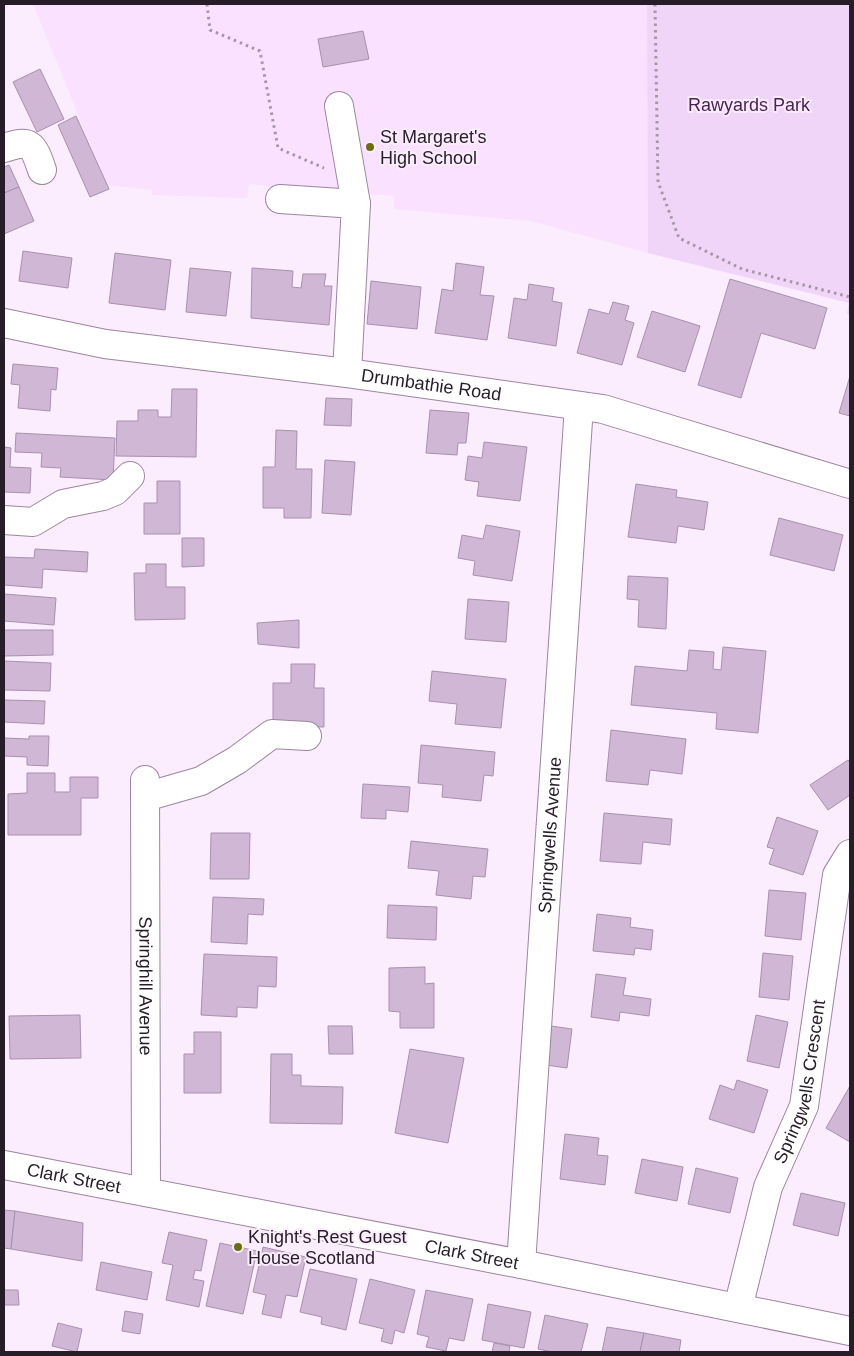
<svg xmlns="http://www.w3.org/2000/svg" width="854" height="1356" font-family="Helvetica,sans-serif">
<style>
.built{fill:#f9e1ff}
.green{fill:#f1d5f8}
.building{fill:#d0b7d6;stroke:#a891ae}
.lines{fill:none;stroke-linecap:round;stroke-linejoin:round}
.minor-casing{stroke:#9c85a1;stroke-width:30}
.major-casing{stroke:#9c85a1;stroke-width:30}
.path{stroke:#a497a6;stroke-width:3;stroke-dasharray:2.5 4;stroke-linecap:butt}
.minor{stroke:#fff;stroke-width:28}
.major{stroke:#fff;stroke-width:28}
.poi-dot{fill:#6c6d0e;stroke:#fbecfe;stroke-width:2}
.labels{text-anchor:middle;dominant-baseline:central;stroke-width:4;stroke-linejoin:round;paint-order:stroke}
.park-label{font-size:18px;fill:#4c2156;stroke:#fbecfe}
.poi-label{font-size:18px;fill:#261d28;stroke:#fbecfe;text-anchor:start}
.street-label{font-size:18px;fill:#261d28;stroke:#fbecfe}
</style>
<rect width="100%" height="100%" fill="#fbecfe"/>
<polygon class="built" points="33,4 647,4 648,253 531,221 394,209 394,196 249,184 247,198 152,195 152,190 107,185"/>
<polygon class="green" points="647,4 850,4 850,315 847,314 849,303 648,253"/>
<g class="building">
<polygon points="363,31 369,59 323,67 318,39"/>
<polygon points="40,69 64,119 37,132 13,82"/>
<polygon points="76,116 109,189 90,197 58,125"/>
<polygon points="9,165 19,187 4,193 4,167"/>
<polygon points="19,187 34,221 4,234 4,193"/>
<polygon points="23,251 72,258 68,288 19,281"/>
<polygon points="115,253 171,260 165,310 109,303"/>
<polygon points="456,263 484,267 480,295 494,296 487,340 435,333 442,289 453,291"/>
<polygon points="190,268 231,272 226,316 186,312"/>
<polygon points="252,268 293,271 292,287 301,288 303,274 326,274 324,286 332,286 329,325 251,318"/>
<polygon points="730,279 827,308 815,349 761,333 741,398 698,385"/>
<polygon points="371,281 421,287 417,329 367,324"/>
<polygon points="529,284 554,288 552,301 562,303 556,346 508,338 514,298 527,300"/>
<polygon points="613,302 629,306 625,320 634,323 622,365 577,353 589,309 609,314"/>
<polygon points="652,311 700,326 685,372 637,357"/>
<polygon points="13,364 58,368 56,390 51,389 50,411 18,408 20,385 11,384"/>
<polygon points="850,376 850,416 839,413"/>
<polygon points="172,389 197,389 196,457 116,456 117,421 138,421 138,410 158,410 158,417 171,417"/>
<polygon points="326,398 352,399 351,426 324,425"/>
<polygon points="430,410 469,413 466,443 458,443 457,455 426,453"/>
<polygon points="276,430 297,431 296,469 312,469 311,518 284,518 284,508 263,508 263,467 275,467"/>
<polygon points="16,433 115,438 113,480 60,477 61,468 41,467 42,453 15,452"/>
<polygon points="484,442 527,447 520,501 477,496 479,482 465,480 468,456 482,458"/>
<polygon points="4,447 11,448 10,467 31,468 30,493 4,492"/>
<polygon points="325,460 355,462 351,515 322,513"/>
<polygon points="157,481 180,481 180,534 144,534 144,503 157,503"/>
<polygon points="636,484 677,490 676,497 708,502 704,530 678,526 676,543 628,537"/>
<polygon points="779,518 843,535 834,571 770,555"/>
<polygon points="486,525 520,531 512,581 473,575 475,561 458,558 462,535 483,539"/>
<polygon points="182,538 204,538 204,566 182,567"/>
<polygon points="35,549 88,552 87,572 43,569 42,588 4,585 4,557 34,558"/>
<polygon points="146,564 166,564 166,587 185,587 185,619 135,620 134,573 146,573"/>
<polygon points="628,576 668,578 666,629 638,627 639,600 627,599"/>
<polygon points="4,594 56,598 54,625 4,621"/>
<polygon points="468,599 509,602 506,642 465,639"/>
<polygon points="299,620 299,648 258,644 257,623"/>
<polygon points="4,630 53,630 53,655 4,656"/>
<polygon points="723,647 766,651 758,733 716,729 717,713 631,705 635,666 687,671 689,650 714,652 713,669 721,670"/>
<polygon points="4,661 51,663 50,691 4,690"/>
<polygon points="291,664 315,664 314,688 324,688 324,727 273,726 273,683 291,683"/>
<polygon points="432,671 506,679 501,728 455,724 457,704 429,701"/>
<polygon points="4,700 45,701 44,724 4,722"/>
<polygon points="611,730 686,739 682,774 650,770 648,785 606,781"/>
<polygon points="29,736 49,736 48,766 27,765 27,757 4,756 4,738 29,739"/>
<polygon points="421,745 495,752 493,776 484,775 481,801 442,797 443,785 418,783"/>
<polygon points="848,760 850,763 850,795 828,810 810,785"/>
<polygon points="27,773 55,773 55,792 70,792 70,777 98,777 98,798 81,798 81,835 8,835 8,794 27,793"/>
<polygon points="363,784 410,787 408,812 386,810 386,819 361,818"/>
<polygon points="604,813 672,819 670,845 643,842 641,864 600,861"/>
<polygon points="777,817 818,831 803,875 769,864 774,849 767,847"/>
<polygon points="211,833 250,833 249,879 210,879"/>
<polygon points="411,841 488,849 485,877 473,876 471,899 436,895 439,871 408,868"/>
<polygon points="769,890 806,893 801,940 765,936"/>
<polygon points="213,897 264,899 263,915 248,914 247,944 211,942"/>
<polygon points="388,905 437,907 436,940 387,938"/>
<polygon points="597,914 631,918 630,927 653,930 651,950 635,948 634,955 593,951"/>
<polygon points="763,953 793,956 789,1000 759,997"/>
<polygon points="204,954 277,957 276,987 258,986 257,1008 237,1007 237,1017 201,1015"/>
<polygon points="425,967 425,984 434,983 434,1028 400,1028 400,1012 389,1011 389,968"/>
<polygon points="596,974 626,978 623,995 651,999 649,1016 620,1012 619,1021 591,1017"/>
<polygon points="80,1015 81,1058 10,1059 9,1016"/>
<polygon points="756,1015 788,1022 779,1068 747,1061"/>
<polygon points="328,1026 352,1026 353,1054 329,1054"/>
<polygon points="551,1026 572,1029 567,1068 546,1065"/>
<polygon points="194,1032 221,1032 221,1093 184,1093 184,1054 194,1054"/>
<polygon points="410,1049 464,1058 448,1143 395,1133"/>
<polygon points="271,1054 292,1054 292,1075 301,1075 301,1086 343,1087 342,1124 270,1123"/>
<polygon points="737,1080 768,1090 754,1133 709,1119 720,1085 734,1090"/>
<polygon points="850,1086 850,1142 826,1128"/>
<polygon points="565,1134 599,1138 597,1155 608,1156 605,1185 560,1179"/>
<polygon points="642,1159 683,1167 677,1201 635,1193"/>
<polygon points="696,1168 738,1178 730,1213 688,1204"/>
<polygon points="801,1193 845,1203 838,1236 793,1225"/>
<polygon points="4,1210 15,1211 11,1249 4,1248"/>
<polygon points="15,1211 83,1223 82,1261 11,1249"/>
<polygon points="169,1232 207,1240 201,1271 195,1270 193,1279 204,1281 199,1307 166,1300 173,1265 162,1263"/>
<polygon points="220,1243 257,1251 243,1314 206,1306"/>
<polygon points="263,1247 306,1257 297,1297 286,1295 281,1318 262,1314 266,1295 253,1292"/>
<polygon points="101,1262 152,1272 147,1300 96,1290"/>
<polygon points="310,1269 357,1279 346,1330 321,1324 322,1317 300,1312"/>
<polygon points="370,1279 415,1290 404,1333 395,1330 392,1344 381,1341 384,1329 359,1323"/>
<polygon points="4,1290 18,1290 19,1305 4,1305 4,1315"/>
<polygon points="426,1290 473,1299 464,1341 449,1338 446,1351 426,1347 429,1337 417,1334"/>
<polygon points="488,1304 531,1312 524,1348 482,1340"/>
<polygon points="125,1311 143,1314 140,1334 122,1331"/>
<polygon points="545,1315 588,1324 581,1352 553,1352 538,1349"/>
<polygon points="58,1323 82,1329 77,1352 52,1346"/>
<polygon points="607,1327 644,1333 640,1352 602,1352"/>
<polygon points="644,1333 681,1340 679,1352 640,1352"/>
<polygon points="494,1343 510,1346 509,1352 492,1352"/>
</g>
<g class="lines">
<defs>
<g id="minor">
<polyline points="339,106 356,204"/>
<path d="M4,148C31,139 33,144 42,170"/>
<polyline points="280,199 356,204 347,373"/>
<path id="s1" d="M4,323L105,344L347,373L603,409L850,484"/>
<polyline points="4,520 33,522 63,504 103,496 115,491 130,476"/>
<path id="s2" d="M145,780L146,1192"/>
<polyline points="145,797 201,781 237,760 272,734 307,736"/>
<path id="s3" d="M521,1264L579,406"/>
<path id="s4" d="M738,1308L768,1187L804,1106L837,875L850,854"/>
</g>
<g id="major">
<path id="s5" d="M4,1165L521,1264L850,1331"/>
</g>
</defs>
<use href="#minor" class="minor-casing"/>
<use href="#major" class="major-casing"/>
<g class="path">
<polyline points="207,4 210,30 260,51 278,148 324,168"/>
<polyline points="655,4 658,182 679,238 742,269 850,297"/>
</g>
<use href="#minor" class="minor"/>
<use href="#major" class="major"/>
</g>
<g class="poi-dot">
<circle cx="370" cy="147" r="5"/>
<circle cx="238" cy="1247" r="5"/>
</g>
<g class="labels">
<g class="park-label">
<text x="749" y="105">Rawyards Park</text>
</g>
<g class="poi-label">
<text x="380" y="137">St Margaret's<tspan x="380" dy="21">High School</tspan></text>
<text x="248" y="1237">Knight's Rest Guest<tspan x="248" dy="21">House Scotland</tspan></text>
</g>
<g class="street-label">
<text stroke="none"><textPath href="#s1" startOffset="432">Drumbathie Road</textPath></text>
<text stroke="none"><textPath href="#s3" startOffset="430">Springwells Avenue</textPath></text>
<text stroke="none"><textPath href="#s2" startOffset="206">Springhill Avenue</textPath></text>
<text stroke="none"><textPath href="#s4" startOffset="236">Springwells Crescent</textPath></text>
<text stroke="none"><textPath href="#s5" startOffset="71">Clark Street</textPath></text>
<text stroke="none"><textPath href="#s5" startOffset="476">Clark Street</textPath></text>
</g>
</g>
<rect width="854" height="1356" fill="none" stroke="#261d28" stroke-width="10"/>
</svg>
